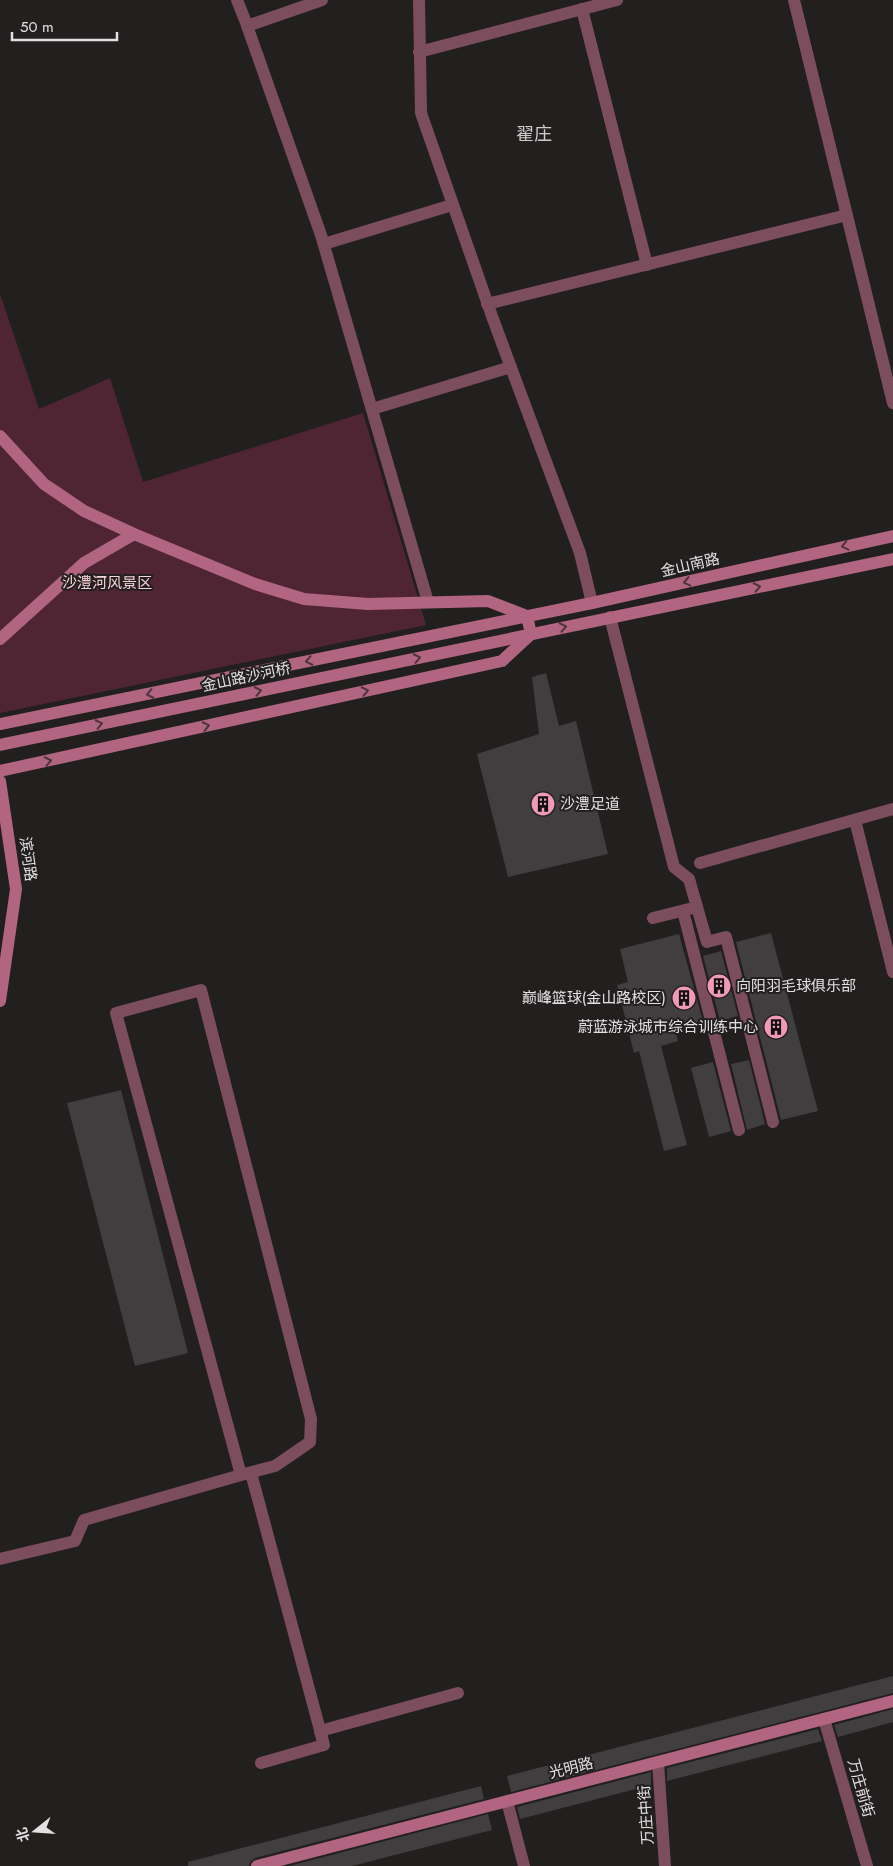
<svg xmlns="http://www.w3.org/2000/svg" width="893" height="1866" font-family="Jost,'Noto Sans SC',sans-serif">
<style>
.green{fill:#4f2534}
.building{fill:#413e3f}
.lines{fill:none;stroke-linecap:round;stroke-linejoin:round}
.street{stroke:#7c4d5d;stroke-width:12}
.secondary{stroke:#b16580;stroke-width:12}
.oneway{stroke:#4d343c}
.labels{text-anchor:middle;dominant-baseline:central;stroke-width:4;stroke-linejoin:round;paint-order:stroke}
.street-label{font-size:15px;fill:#e3e0e1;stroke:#221f1f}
.park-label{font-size:15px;fill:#fbd2de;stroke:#221f1f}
.poi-label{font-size:15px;fill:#e3e0e1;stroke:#221f1f;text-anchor:start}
.quarter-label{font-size:18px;fill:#d0cccd;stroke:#221f1f}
</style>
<rect width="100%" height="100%" fill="#221f1f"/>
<polygon class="green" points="0,294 39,409 110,378 143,482 363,413 426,625 0,713"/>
<g class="building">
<polygon points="546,673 559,726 576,721 608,854 508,877 477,754 539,734 532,677"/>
<polygon points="771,933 818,1111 781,1120 736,942"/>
<polygon points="679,934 704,1025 676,1034 678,1041 661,1046 687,1145 664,1151 639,1051 634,1053 617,985 628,982 620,949"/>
<polygon points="721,951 738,1016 720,1021 703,956"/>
<polygon points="749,1060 765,1124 747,1130 731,1064"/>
<polygon points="713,1062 731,1131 709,1137 691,1068"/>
<polygon points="121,1090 188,1353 135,1366 67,1103"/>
<polygon points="893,1676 893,1693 511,1792 507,1776"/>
<polygon points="893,1709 893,1722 838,1737 834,1725"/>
<polygon points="818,1729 822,1741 667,1781 667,1768"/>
<polygon points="651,1772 651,1785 520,1819 517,1807"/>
<polygon points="481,1786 484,1799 255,1858 251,1861 249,1866 188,1866 188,1862"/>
<polygon points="488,1814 492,1830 352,1866 289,1866"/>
</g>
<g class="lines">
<g class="street">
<polyline points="237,0 245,20 321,235 428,602"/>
<polyline points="419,0 421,113 493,319 580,553 592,603"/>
<polyline points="794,0 893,403"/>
<polyline points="582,9 647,265"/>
<polyline points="247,26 322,0"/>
<polyline points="419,52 617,0"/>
<polyline points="324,244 452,205"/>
<polyline points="487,304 847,215"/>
<polyline points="372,409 511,367"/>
<polyline points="610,617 674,867 689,879 697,907 653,918"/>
<polyline points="855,820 893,972"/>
<polyline points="700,863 893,809"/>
<polyline points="697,907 707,942 726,937 773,1122"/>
<polyline points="683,911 739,1130"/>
<polyline points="251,1473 324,1745 261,1763"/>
<polyline points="0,1559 75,1541 84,1520 241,1475 275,1466 310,1442 311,1419 201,990 116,1013 241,1475"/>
<polyline points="824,1719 867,1866"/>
<polyline points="322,1738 320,1731 458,1693"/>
<polyline points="658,1762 665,1866"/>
<polyline points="507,1801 524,1866"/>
</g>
<g class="secondary">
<polyline points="0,436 44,484 84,511 134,534 255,584 304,599 368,604 488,601 527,616 531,634 502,661 0,771"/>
<polyline points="0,639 84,563 134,534"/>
<polyline points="0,724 592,603 893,536"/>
<polyline points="0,745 893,559"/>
<polyline points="0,781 16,889 0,1001"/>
<polyline points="257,1866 893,1701"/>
</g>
</g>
<defs><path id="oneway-chevron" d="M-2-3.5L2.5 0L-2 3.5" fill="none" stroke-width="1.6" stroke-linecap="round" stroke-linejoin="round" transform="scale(1.25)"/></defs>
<g class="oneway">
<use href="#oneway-chevron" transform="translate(845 546) rotate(167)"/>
<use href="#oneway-chevron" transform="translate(687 582) rotate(167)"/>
<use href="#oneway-chevron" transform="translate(757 587) rotate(-12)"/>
<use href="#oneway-chevron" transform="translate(563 627) rotate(-12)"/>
<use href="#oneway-chevron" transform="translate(417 658) rotate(-12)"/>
<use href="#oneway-chevron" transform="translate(309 661) rotate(168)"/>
<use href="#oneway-chevron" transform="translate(258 691) rotate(-12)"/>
<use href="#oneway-chevron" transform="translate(365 691) rotate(-12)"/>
<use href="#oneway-chevron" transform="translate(150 694) rotate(168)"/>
<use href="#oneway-chevron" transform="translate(99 724) rotate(-12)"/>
<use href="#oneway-chevron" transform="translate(206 726) rotate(-12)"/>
<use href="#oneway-chevron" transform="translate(48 761) rotate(-12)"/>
</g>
<defs>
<symbol id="building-disc" viewBox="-11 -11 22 22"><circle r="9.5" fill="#f09ab7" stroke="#221f1f"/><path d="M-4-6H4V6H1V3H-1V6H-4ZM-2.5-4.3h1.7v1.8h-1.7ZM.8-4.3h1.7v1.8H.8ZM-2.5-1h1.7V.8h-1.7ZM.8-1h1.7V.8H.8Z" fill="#111"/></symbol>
</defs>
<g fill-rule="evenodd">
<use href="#building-disc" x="529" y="790" width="28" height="28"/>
<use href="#building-disc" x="705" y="972" width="28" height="28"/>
<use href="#building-disc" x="670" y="984" width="28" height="28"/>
<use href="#building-disc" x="762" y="1013" width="28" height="28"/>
</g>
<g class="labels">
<g class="street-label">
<text transform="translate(690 565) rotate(-13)">金山南路</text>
<text transform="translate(246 677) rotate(-12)">金山路沙河桥</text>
<text transform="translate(28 859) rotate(82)">滨河路</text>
<text transform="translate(571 1768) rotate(-14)">光明路</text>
<text transform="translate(861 1788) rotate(74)">万庄前街</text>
<text transform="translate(646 1815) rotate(-94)">万庄中街</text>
</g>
<g class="park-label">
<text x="107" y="583">沙澧河风景区</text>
</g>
<g class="poi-label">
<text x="560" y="804">沙澧足道</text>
<text x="736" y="986">向阳羽毛球俱乐部</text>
<text x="666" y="998" text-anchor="end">巅峰篮球(金山路校区)</text>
<text x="758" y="1027" text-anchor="end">蔚蓝游泳城市综合训练中心</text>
</g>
<g class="quarter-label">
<text x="534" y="134">翟庄</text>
</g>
</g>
<g transform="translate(35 1831) rotate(253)" stroke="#221f1f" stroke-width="4" paint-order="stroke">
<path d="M0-4L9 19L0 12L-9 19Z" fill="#e3e0e1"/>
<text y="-8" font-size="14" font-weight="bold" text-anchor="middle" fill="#e3e0e1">北</text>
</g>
<path d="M12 32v8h105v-8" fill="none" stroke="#e3e0e1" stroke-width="2.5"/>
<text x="20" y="32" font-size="15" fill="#e3e0e1" stroke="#221f1f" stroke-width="4" paint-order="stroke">50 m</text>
</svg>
